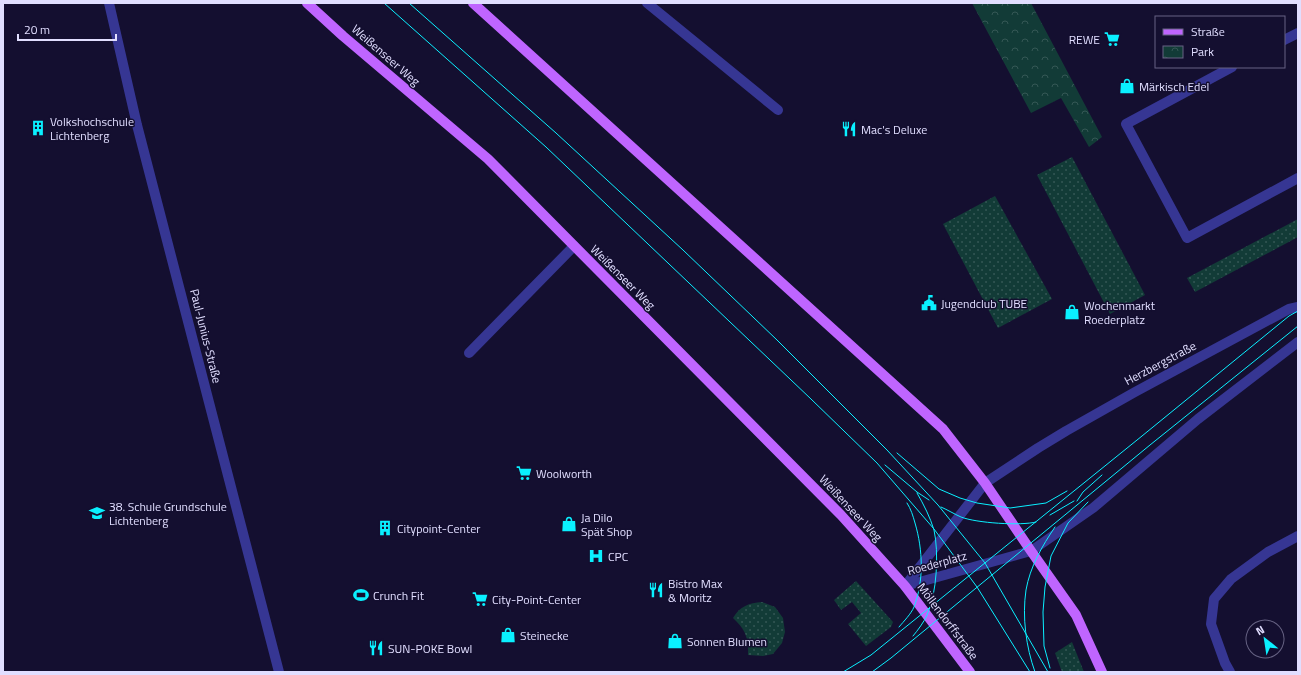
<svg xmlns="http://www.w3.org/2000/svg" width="1301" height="675" font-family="'Titillium Web',sans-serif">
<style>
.grass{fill:url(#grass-dots)}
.park{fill:url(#park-crowns)}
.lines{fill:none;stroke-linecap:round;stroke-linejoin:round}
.minor{stroke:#363693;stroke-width:10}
.major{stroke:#bf65ff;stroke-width:10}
.tram{stroke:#0af0ff;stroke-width:1}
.labels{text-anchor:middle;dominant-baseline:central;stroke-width:3;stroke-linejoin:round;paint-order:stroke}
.poi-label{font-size:12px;fill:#e1deff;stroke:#140f30;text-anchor:start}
.street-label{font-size:12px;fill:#e1deff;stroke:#140f30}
</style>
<defs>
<pattern id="grass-dots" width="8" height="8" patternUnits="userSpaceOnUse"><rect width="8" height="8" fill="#123b37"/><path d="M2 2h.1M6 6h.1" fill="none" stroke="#345755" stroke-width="1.8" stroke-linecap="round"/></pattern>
<pattern id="park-crowns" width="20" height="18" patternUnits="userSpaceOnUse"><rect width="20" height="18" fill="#123b37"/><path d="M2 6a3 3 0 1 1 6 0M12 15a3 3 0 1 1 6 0" fill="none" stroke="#345755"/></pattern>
</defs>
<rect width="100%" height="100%" fill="#140f30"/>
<g class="grass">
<polygon points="1072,157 1145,295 1110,314 1037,175"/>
<polygon points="995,196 1052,299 998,328 943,224"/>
<polygon points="1298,219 1298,237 1195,292 1187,278"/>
<polygon points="856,581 893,622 891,627 866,646 848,624 861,613 852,602 841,610 834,600"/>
<path d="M762,602L775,607L783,618L785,632L782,643L773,654L763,656L748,655C749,638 745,629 733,618C740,606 749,603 762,602Z"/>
<polygon points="1072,642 1084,672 1062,672 1055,653"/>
</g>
<polygon class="park" points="972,3 1031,3 1102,137 1089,147 1061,98 1031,113"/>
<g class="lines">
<g class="minor">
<polyline points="109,3 137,125 279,672"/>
<polyline points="647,3 778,110"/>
<polyline points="1284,40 1298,33"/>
<polyline points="1232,67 1126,124 1187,238 1298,178"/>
<polyline points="469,353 574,246"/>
<polyline points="905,586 985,483 1038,448 1066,431 1135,392 1289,309 1298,307"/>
<polyline points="905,586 1031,551 1093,508 1198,419 1298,342"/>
<polyline points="1230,672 1225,663 1211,624 1214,599 1231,579 1268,552 1298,536"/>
</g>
<g class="major">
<polyline points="307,3 343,36 488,159 841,515 905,586 970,672"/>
<polyline points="473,3 943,429 985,483 1031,551 1076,615 1102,672"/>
</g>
<g class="tram">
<polyline points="384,3 546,147 811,399 877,463 934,529 977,587 1030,672"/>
<polyline points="409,3 556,133 683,250 777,340 887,450 938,505 985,563 1048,672"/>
<polyline points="897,453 939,489 960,498 977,503 1010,508 1046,503 1067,491"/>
<polyline points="885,465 917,492 929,500"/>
<polyline points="1077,501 1083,492 1102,475"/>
<path d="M941,507C948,510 954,514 961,517C976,523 1021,526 1036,522"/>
<polyline points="1050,515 1074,501"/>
<path d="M899,627C904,621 911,614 914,607C924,581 923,550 915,523C913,516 911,509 907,503"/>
<path d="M913,636C918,630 924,622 927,615C937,594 939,552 934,530C930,517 924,505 917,493"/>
<polyline points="1050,668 1044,646 1043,612 1045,587 1051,556 1068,523 1088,502"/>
<polyline points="843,672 871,655 1142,436 1289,316 1298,311"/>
<polyline points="872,672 891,658 1150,445 1298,326"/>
<path d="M1035,672C1026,647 1022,617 1026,590C1030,567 1042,546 1055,527"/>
</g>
</g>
<defs>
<symbol id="supermarket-bare" viewBox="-9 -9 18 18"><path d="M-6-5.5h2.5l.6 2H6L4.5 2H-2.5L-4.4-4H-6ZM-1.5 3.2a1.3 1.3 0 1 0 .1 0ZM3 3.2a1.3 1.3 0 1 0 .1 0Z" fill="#0af0ff" stroke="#140f30" stroke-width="2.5" paint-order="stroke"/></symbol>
<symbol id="shop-bare" viewBox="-9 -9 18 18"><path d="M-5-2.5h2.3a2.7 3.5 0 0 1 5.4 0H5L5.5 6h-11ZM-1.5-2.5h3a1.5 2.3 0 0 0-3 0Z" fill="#0af0ff" stroke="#140f30" stroke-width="2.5" paint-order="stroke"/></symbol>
<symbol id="building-bare" viewBox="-9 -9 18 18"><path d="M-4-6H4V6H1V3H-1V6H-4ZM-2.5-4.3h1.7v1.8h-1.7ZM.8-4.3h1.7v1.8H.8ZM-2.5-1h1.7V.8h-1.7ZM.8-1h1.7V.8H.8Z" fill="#0af0ff" stroke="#140f30" stroke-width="2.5" paint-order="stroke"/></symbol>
<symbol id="restaurant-bare" viewBox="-9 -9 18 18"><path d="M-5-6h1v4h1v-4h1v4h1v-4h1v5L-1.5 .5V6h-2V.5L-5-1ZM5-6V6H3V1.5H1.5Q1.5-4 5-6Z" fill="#0af0ff" stroke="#140f30" stroke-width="2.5" paint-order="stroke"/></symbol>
<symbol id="civic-bare" viewBox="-9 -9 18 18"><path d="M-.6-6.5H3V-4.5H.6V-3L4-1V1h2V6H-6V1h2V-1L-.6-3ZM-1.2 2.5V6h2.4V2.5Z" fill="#0af0ff" stroke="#140f30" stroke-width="2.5" paint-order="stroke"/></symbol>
<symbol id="school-bare" viewBox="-9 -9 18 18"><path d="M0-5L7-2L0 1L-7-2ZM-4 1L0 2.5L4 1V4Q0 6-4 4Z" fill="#0af0ff" stroke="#140f30" stroke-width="2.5" paint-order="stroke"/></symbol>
<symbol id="hospital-bare" viewBox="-9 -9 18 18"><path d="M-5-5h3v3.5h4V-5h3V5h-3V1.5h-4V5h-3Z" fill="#0af0ff" stroke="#140f30" stroke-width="2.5" paint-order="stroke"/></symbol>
<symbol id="stadium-bare" viewBox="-9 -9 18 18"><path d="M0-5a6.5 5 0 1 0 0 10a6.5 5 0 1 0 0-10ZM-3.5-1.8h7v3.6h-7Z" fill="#0af0ff" stroke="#140f30" stroke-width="2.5" paint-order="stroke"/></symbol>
</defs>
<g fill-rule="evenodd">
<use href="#supermarket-bare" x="1101" y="28" width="22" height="22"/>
<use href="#shop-bare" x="1116" y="75" width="22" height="22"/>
<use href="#building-bare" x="27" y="117" width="22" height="22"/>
<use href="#restaurant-bare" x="838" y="118" width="22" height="22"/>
<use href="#civic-bare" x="918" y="292" width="22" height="22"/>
<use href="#shop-bare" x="1061" y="301" width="22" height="22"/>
<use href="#supermarket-bare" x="513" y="462" width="22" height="22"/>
<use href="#school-bare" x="86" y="502" width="22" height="22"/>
<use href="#shop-bare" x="558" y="513" width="22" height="22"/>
<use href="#building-bare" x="374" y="517" width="22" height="22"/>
<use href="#hospital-bare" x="585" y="545" width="22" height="22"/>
<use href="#restaurant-bare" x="645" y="579" width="22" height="22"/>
<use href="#stadium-bare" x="350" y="584" width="22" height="22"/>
<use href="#supermarket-bare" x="469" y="588" width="22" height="22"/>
<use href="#shop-bare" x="497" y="624" width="22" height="22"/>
<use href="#shop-bare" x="664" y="630" width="22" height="22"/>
<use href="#restaurant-bare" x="365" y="637" width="22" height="22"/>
</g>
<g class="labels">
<g class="poi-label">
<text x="1100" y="39" text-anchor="end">REWE</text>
<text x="1139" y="86">Märkisch Edel</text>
<text x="50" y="121">Volkshochschule<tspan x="50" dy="14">Lichtenberg</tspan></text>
<text x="861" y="129">Mac's Deluxe</text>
<text x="941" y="303">Jugendclub TUBE</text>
<text x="1084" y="305">Wochenmarkt<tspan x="1084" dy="14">Roederplatz</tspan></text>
<text x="536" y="473">Woolworth</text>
<text x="109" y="506">38. Schule Grundschule<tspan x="109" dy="14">Lichtenberg</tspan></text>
<text x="581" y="517">Ja Dilo<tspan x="581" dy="14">Spät Shop</tspan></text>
<text x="397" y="528">Citypoint-Center</text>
<text x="608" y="556">CPC</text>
<text x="668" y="583">Bistro Max<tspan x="668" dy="14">&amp; Moritz</tspan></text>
<text x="373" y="595">Crunch Fit</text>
<text x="492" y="599">City-Point-Center</text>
<text x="520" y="635">Steinecke</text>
<text x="687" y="641">Sonnen Blumen</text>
<text x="388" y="648">SUN-POKE Bowl</text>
</g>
<g class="street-label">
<text transform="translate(386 55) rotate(41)">Weißenseer Weg</text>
<text transform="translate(623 277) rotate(45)">Weißenseer Weg</text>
<text transform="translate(206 336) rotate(76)">Paul-Junius-Straße</text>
<text transform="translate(1160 363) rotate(-28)">Herzbergstraße</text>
<text transform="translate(851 508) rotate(47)">Weißenseer Weg</text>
<text transform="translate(937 563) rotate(-15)">Roederplatz</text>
<text transform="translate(948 621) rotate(53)">Möllendorffstraße</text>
</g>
</g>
<rect width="1301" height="675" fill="none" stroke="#e1deff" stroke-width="8"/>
<rect x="1155" y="16" width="130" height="52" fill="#140f30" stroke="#666283"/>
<rect x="1163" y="29" width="20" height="6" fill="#bf65ff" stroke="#666283"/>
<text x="1191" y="36" font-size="12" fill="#e1deff">Straße</text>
<rect x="1163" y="46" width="20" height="12" fill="url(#park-crowns)" stroke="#666283"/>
<text x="1191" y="56" font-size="12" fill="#e1deff">Park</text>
<g transform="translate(1265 639) rotate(330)"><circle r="19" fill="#140f30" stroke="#666283"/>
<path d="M0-3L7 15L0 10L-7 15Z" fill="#0af0ff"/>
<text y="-6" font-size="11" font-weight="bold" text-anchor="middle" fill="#e1deff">N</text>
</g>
<path d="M18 34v6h98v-6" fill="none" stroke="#e1deff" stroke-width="2"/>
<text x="24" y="34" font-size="12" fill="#e1deff" stroke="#140f30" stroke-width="3" paint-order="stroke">20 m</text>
</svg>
